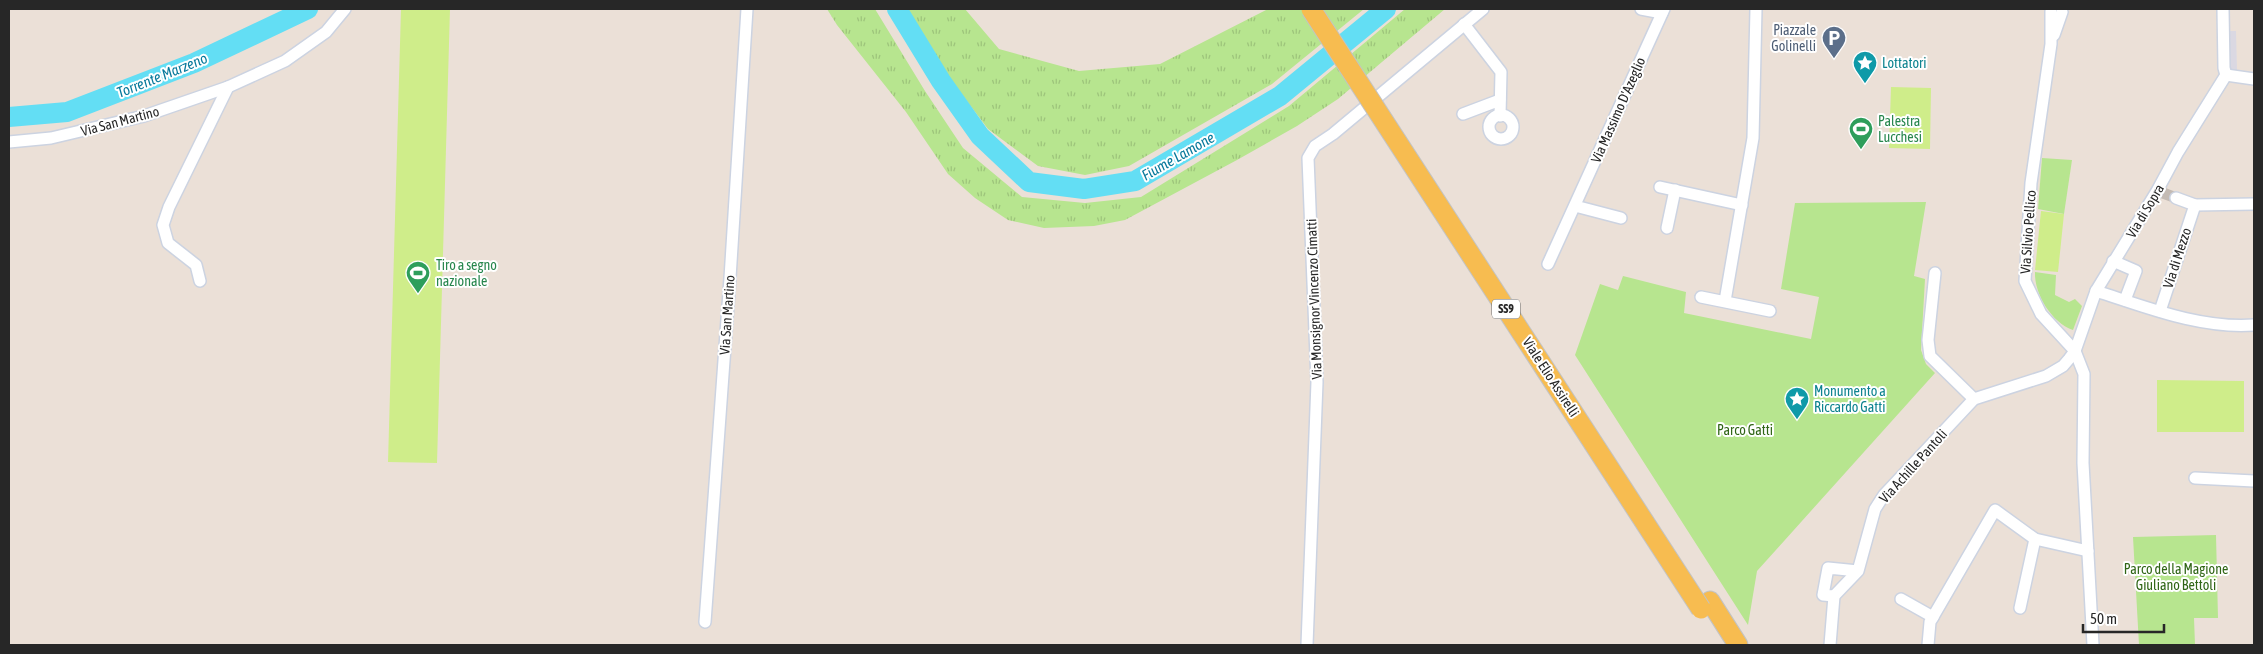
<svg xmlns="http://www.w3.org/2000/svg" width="2263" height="654" font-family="'Asap Condensed',sans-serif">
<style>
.industrial{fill:#dad8e2}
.grass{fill:url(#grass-tufts)}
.park{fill:#b7e58f}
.pitch{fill:#cfed8a}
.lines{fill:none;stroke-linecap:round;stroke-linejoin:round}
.river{stroke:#63def4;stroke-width:20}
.minor-tunnel{stroke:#c4bbb4;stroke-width:11;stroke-dasharray:11 5.5;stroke-linecap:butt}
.minor-casing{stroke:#ccd3e1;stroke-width:14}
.primary-casing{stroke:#c3c3c3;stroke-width:21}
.minor{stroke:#fff;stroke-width:11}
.primary{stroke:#f7bc50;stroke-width:19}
.primary-bridge-casing{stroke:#c3c3c3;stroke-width:21;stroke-linecap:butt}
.primary-bridge{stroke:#f7bc50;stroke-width:19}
.labels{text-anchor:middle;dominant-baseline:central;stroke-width:4;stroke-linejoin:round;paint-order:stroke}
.shield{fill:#fff;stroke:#686868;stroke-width:1}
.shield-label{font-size:12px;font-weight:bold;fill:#272727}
.service-label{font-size:14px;fill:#4e5e75;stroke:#fff;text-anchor:end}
.culture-label{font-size:14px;fill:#0d838f;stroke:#fff;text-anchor:start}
.street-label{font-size:14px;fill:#272727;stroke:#fff}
.leisure-label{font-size:14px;fill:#27864d;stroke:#fff;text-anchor:start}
.park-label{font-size:14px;fill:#2f6515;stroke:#fff}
.water-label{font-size:15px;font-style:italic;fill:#07799b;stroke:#fff}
</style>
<defs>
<pattern id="grass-tufts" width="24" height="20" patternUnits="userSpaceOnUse" patternTransform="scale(1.25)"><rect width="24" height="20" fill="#b7e58f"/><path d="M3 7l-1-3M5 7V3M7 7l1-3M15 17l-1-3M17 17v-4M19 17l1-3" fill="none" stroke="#9dc47b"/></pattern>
</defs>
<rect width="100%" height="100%" fill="#ebe0d7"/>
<polygon class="industrial" points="2227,31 2236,31 2237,70 2228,70"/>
<g class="grass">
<polygon points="827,9 875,9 925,91 963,148 1022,197 1085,203 1141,197 1289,106 1405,9 1445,9 1338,99 1297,126 1237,160 1125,220 1094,226 1044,228 1008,220 975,198 948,174 906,112 837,25"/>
<polygon points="907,9 965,9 999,49 1079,71 1160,64 1268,9 1364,9 1272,84 1129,166 1085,175 1038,166 988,129 948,76"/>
</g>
<g class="park">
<polygon points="2042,158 2072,160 2064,214 2038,209"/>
<polygon points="1926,202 1914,276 1925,279 1921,350 1926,364 1935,373 1757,571 1748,625 1575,355 1600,284 1618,290 1623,276 1686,292 1684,313 1811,339 1819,297 1781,289 1795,203"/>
<path d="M2035,272L2056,275L2055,295L2069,302L2075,299L2082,306L2073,330C2052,323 2034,294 2035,272Z"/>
<polygon points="2216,535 2218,618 2194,618 2195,645 2139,645 2133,537"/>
</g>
<g class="pitch">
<polygon points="401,9 450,9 437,463 388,462"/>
<polygon points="1891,87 1931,88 1930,149 1889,148"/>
<polygon points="2041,211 2064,214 2058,272 2035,270"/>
<polygon points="2157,380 2244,381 2244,432 2157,432"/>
</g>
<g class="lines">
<g class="river">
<polyline points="897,9 941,81 980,136 1029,182 1084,189 1135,181 1280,96 1386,9"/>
<polyline points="9,117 67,112 194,63 308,9"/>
</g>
<polyline class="minor-tunnel" points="2163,193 2176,198"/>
<defs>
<g id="minor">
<polyline points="1641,9 1662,13"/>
<polyline points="2223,9 2224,68 2226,75"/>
<polyline points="2051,11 2051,44 2031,183 2025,281 2041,314 2075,351 2084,374 2083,463 2093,645"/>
<polyline points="1464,24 1501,72 1500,116"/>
<polyline points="2054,35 2062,12"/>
<polyline points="2226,75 2254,79"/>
<polyline points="1463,114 1500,100"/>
<circle cx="1501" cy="127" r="12"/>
<polyline points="9,142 51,138 144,116 228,87 285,61 326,32 345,9"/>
<polyline points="1660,187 1742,205"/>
<polyline points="2176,198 2195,205 2254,204"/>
<polyline points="1575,206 1621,218"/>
<polyline points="1667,228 1675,190"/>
<polyline points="2113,261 2136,271 2125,300"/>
<polyline points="1548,264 1664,9"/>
<polyline points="1935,273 1928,340 1930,356 1974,399"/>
<polyline points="200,281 196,265 168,243 163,225 169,207 228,87"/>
<path d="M2096,291C2146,307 2200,329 2254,325"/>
<polyline points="1701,297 1770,311"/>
<polyline points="1725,301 1753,138 1756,9"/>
<polyline points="2160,311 2195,205"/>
<polyline points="2195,478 2254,481"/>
<polyline points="1858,571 1828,568 1823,595 1834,596 1858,571 1875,509 1884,495 1974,399 2046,376 2063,366 2069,359 2075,351 2096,291 2157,191 2178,152 2226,75"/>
<polyline points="1901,599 1933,617"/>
<polyline points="2020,608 2035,539"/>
<polyline points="705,622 730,278 747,9"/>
<polyline points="1307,645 1317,382 1308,158 1315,146 1333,134 1483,9"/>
<polyline points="1830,645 1834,596"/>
<polyline points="1928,645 1930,622 1995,510 2035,539 2088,551"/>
</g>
<polyline id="primary" points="1710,601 1738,645"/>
</defs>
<use href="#minor" class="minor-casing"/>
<use href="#primary" class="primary-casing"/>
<use href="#minor" class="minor"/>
<use href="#primary" class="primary"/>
<defs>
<polyline id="primary-bridge" points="1311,9 1701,609"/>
</defs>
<use href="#primary-bridge" class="primary-bridge-casing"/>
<use href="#primary-bridge" class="primary-bridge"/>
</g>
<defs>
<symbol id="parking-pin" viewBox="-11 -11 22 30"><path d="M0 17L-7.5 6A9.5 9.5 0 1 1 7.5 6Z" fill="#5c6f8a" stroke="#fff"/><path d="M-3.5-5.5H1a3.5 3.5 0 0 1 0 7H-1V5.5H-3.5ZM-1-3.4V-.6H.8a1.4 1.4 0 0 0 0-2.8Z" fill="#fff"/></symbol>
<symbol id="sight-pin" viewBox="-11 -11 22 30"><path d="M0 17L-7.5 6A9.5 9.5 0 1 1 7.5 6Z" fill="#0f9aa8" stroke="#fff"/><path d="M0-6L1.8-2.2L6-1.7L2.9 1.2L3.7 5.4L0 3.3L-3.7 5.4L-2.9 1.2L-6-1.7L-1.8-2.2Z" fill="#fff"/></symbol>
<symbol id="stadium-pin" viewBox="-11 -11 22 30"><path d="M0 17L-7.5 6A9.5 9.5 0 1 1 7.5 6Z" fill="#2e9e5b" stroke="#fff"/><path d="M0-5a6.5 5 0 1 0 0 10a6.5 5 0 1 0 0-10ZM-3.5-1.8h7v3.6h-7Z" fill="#fff"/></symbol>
</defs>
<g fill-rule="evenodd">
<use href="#parking-pin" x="1820" y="24" width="28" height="38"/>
<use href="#sight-pin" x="1851" y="49" width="28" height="38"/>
<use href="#stadium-pin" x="1847" y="115" width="28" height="38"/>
<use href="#stadium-pin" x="404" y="259" width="28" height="38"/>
<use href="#sight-pin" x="1783" y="385" width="28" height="38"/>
</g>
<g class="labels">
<rect class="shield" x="1492" y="299.5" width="28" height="19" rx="4"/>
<g class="shield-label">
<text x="1506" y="309">SS9</text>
</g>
<g class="service-label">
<text x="1816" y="30">Piazzale<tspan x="1816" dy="16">Golinelli</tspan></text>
</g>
<g class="culture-label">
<text x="1882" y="63">Lottatori</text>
<text x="1814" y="391">Monumento a<tspan x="1814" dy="16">Riccardo Gatti</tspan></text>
</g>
<g class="street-label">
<text transform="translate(1618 110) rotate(-66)">Via Massimo D'Azeglio</text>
<text transform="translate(120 121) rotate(-15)">Via San Martino</text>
<text transform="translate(2145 211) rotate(-59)">Via di Sopra</text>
<text transform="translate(2028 232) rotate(-86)">Via Silvio Pellico</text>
<text transform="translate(2177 258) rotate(-72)">Via di Mezzo</text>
<text transform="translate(1314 299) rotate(-92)">Via Monsignor Vincenzo Cimatti</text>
<text transform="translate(727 315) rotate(-86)">Via San Martino</text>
<text transform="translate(1551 377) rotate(57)">Viale Elio Assirelli</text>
<text transform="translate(1913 466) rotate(-48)">Via Achille Pantoli</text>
</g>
<g class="leisure-label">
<text x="1878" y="121">Palestra<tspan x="1878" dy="16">Lucchesi</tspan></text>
<text x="436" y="265">Tiro a segno<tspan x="436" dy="16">nazionale</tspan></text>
</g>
<g class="park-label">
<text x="1745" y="430">Parco Gatti</text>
<text x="2176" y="569">Parco della Magione<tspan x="2176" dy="16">Giuliano Bettoli</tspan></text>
</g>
<g class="water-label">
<text transform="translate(162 75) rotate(-22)">Torrente Marzeno</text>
<text transform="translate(1178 156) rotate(-30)">Fiume Lamone</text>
</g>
</g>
<rect width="2263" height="654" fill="none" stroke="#272727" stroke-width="20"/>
<path d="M2083 624v8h81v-8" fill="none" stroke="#272727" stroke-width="2.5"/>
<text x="2090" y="624" font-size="15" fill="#272727" stroke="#ffffff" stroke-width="4" paint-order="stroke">50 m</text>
</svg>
